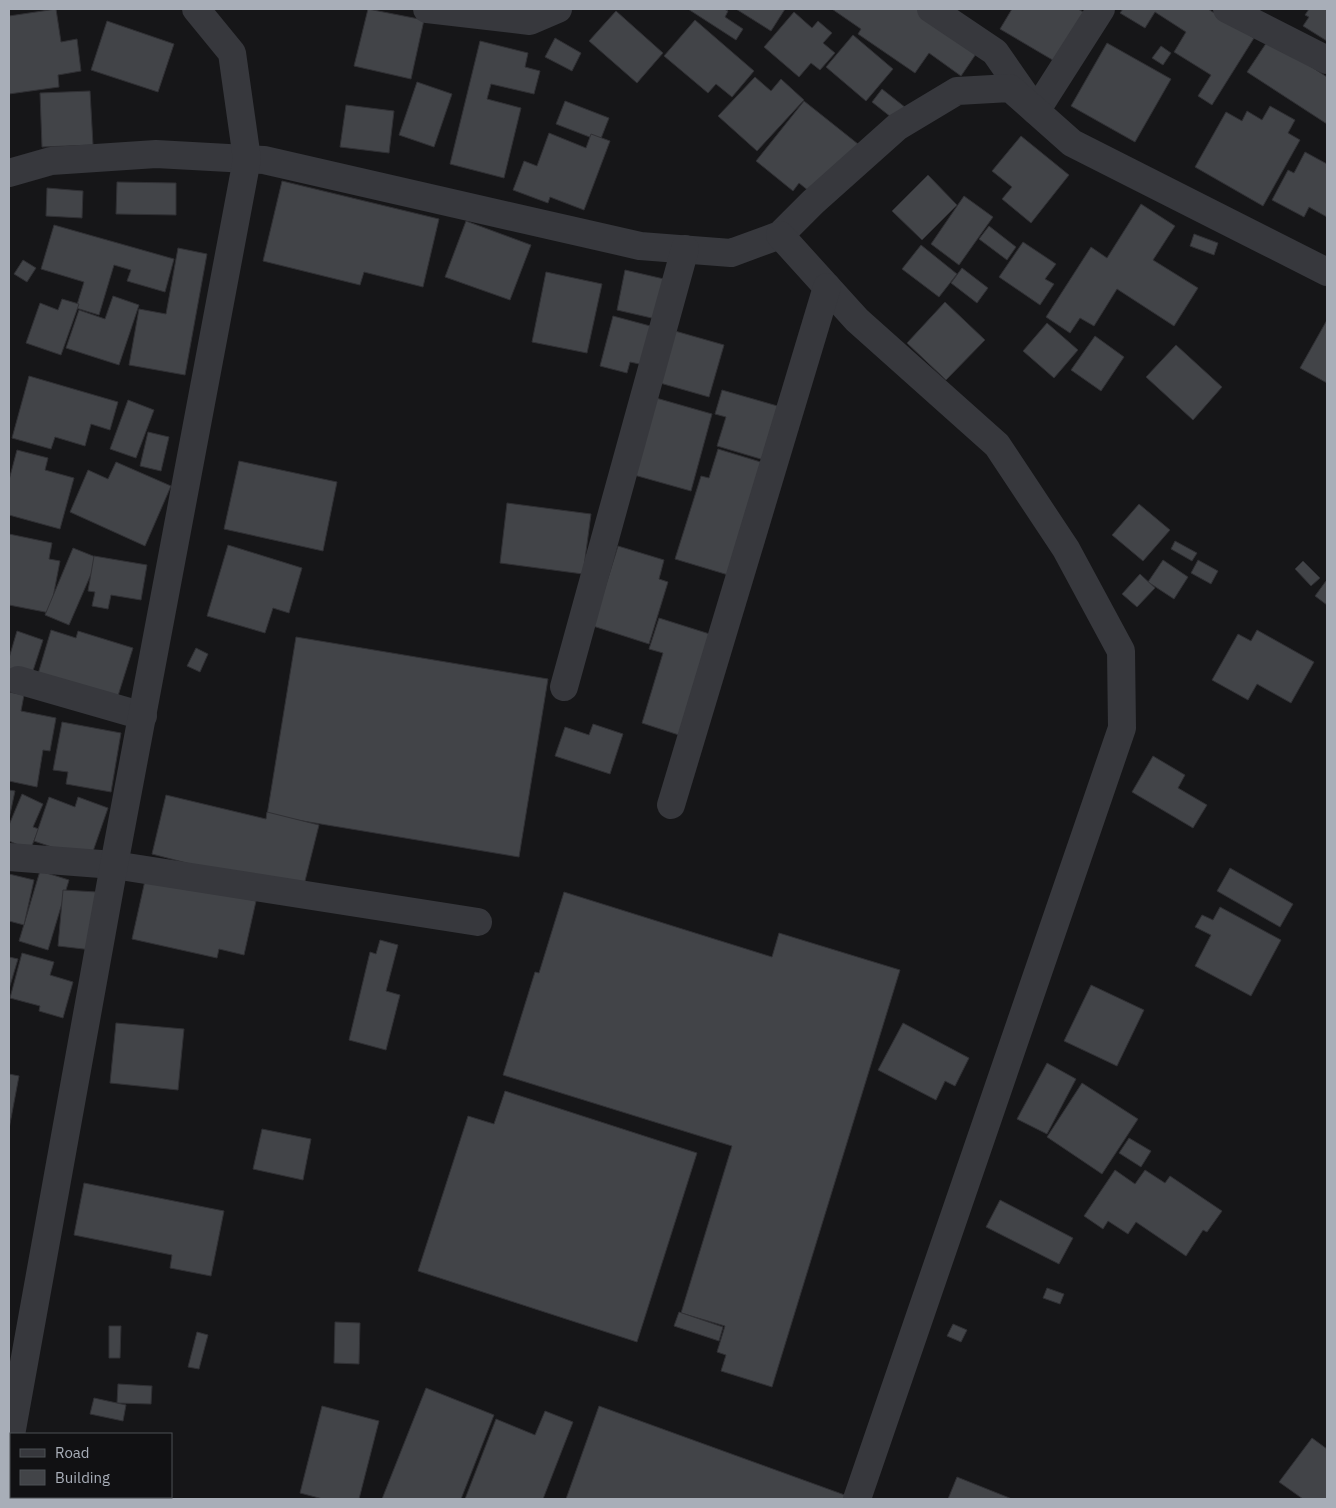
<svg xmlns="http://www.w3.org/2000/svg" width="1336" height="1508" font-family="'IBM Plex Sans',sans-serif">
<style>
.building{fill:#424448;stroke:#303034}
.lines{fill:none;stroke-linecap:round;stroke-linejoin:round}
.minor{stroke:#37383d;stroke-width:28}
</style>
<rect width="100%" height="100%" fill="#161618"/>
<g class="building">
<polygon points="56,9 61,42 77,39 81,71 58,75 59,87 9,94 9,16"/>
<polygon points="368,9 424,20 411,79 354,66"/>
<polygon points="688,9 724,9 728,11 725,17 743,29 736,40"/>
<polygon points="736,9 785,9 771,31"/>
<polygon points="832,9 917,9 978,51 961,76 929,53 915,73 858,34 861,29"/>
<polygon points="1012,9 1078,9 1085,13 1056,62 1000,29"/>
<polygon points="1123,9 1208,9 1254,38 1212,105 1198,96 1211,75 1174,52 1186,32 1155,12 1145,28 1120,13"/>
<polygon points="1309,9 1327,9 1327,41 1303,26 1309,17 1305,15"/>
<polygon points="616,11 663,53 637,83 589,41"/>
<polygon points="794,12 812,28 818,21 832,33 823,43 835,53 820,70 811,63 799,77 764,47"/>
<polygon points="695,20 754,71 732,97 716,84 708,93 664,56"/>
<polygon points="107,21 174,44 158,92 91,70"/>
<polygon points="853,35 893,69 866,101 826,67"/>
<polygon points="555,38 581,53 572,71 545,57"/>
<polygon points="1269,39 1327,77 1327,124 1247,72"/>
<polygon points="480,41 528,53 525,67 540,71 534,94 491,84 487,99 521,108 504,178 450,164"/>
<polygon points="1107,43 1171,79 1135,142 1071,106"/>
<polygon points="1161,46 1171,53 1163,65 1152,58"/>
<polygon points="755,77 771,91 781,79 804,100 757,151 718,116"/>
<polygon points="417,82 452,94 434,147 399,135"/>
<polygon points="882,89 906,108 896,121 872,102"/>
<polygon points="90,91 93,145 42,147 40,93"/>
<polygon points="565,101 609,118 600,141 556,124"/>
<polygon points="804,101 858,144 815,196 799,183 793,191 756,161"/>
<polygon points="346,105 394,111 389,153 340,147"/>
<polygon points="1270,106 1295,120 1288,133 1300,140 1263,206 1195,167 1226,112 1242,121 1247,111 1262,120"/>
<polygon points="549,133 586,148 591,134 610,141 584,210 550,197 548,203 513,190 524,161 537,166"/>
<polygon points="1021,136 1069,175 1031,223 1002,199 1012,187 992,171"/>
<polygon points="1305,152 1327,164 1327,217 1309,207 1304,217 1272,200 1288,170 1294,173"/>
<polygon points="928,175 957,205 922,240 892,211"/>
<polygon points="282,181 439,219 423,287 364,272 360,285 263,261"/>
<polygon points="117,182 176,183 176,215 116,214"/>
<polygon points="47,188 83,191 82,218 46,216"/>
<polygon points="964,196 993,217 959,265 931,244"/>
<polygon points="1141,204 1175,226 1153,260 1198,288 1174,326 1117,289 1094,326 1080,318 1070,333 1046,317 1091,247 1107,258"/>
<polygon points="466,221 531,245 510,300 445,277"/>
<polygon points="54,225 174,259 165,292 127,281 131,270 114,265 99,315 76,308 84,282 41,269"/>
<polygon points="989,226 1016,247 1007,260 979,239"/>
<polygon points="1194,234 1218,243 1214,255 1190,246"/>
<polygon points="1023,242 1056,264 1045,279 1054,284 1040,305 999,277"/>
<polygon points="921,245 957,274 939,297 902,269"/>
<polygon points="178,248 207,254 185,375 129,365 139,309 166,314"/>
<polygon points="23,260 36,268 27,282 14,274"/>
<polygon points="962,268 988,288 977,303 951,283"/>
<polygon points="625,270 664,279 656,319 617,310"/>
<polygon points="546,272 602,284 587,353 532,342"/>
<polygon points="113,296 139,305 119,365 66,348 79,310 105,319"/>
<polygon points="62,299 79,304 61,355 26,343 40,303 58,310"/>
<polygon points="945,302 985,340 946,380 907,343"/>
<polygon points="613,316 654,327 644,365 630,362 627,373 600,366"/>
<polygon points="1327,320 1327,383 1300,368"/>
<polygon points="1047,323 1078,350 1054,378 1023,351"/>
<polygon points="675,331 724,345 709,397 660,383"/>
<polygon points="1095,336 1124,357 1101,391 1071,370"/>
<polygon points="1176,345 1222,387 1193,420 1146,377"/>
<polygon points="29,376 118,402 110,430 91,424 85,446 55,437 51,449 12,438"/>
<polygon points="722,390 781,407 764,460 717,446 726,417 715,414"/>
<polygon points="656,398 712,414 691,491 634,475"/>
<polygon points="128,400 154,410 136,458 110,449"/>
<polygon points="148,432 169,437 161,471 140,466"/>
<polygon points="718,449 764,463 735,577 675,559 701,476 709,478"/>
<polygon points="17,450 48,458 45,470 74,478 60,529 9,515 9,480"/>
<polygon points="239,461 337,482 323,551 224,529"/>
<polygon points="116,462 171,486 145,546 70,512 88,470 108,479"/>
<polygon points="507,503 591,514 583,574 500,563"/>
<polygon points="1139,504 1170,530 1143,561 1112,535"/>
<polygon points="9,534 52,543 49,559 60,561 50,613 9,605"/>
<polygon points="1175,541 1197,553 1192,561 1171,549"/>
<polygon points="228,545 302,568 289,613 273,608 265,633 207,616"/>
<polygon points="618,546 664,560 659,579 668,582 649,644 593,626"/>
<polygon points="73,548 98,558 69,625 45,615"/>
<polygon points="94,556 147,565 141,600 111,595 108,609 92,606 95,592 88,591"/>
<polygon points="1163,560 1188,577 1174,599 1148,582"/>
<polygon points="1198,560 1218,571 1211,584 1191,573"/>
<polygon points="1303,561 1320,578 1311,586 1295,569"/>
<polygon points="1140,574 1155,588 1137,607 1122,594"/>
<polygon points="1326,581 1327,581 1327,605 1315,596"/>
<polygon points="659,618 716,636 685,737 642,723 663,653 649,649"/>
<polygon points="51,630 76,638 78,631 133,648 117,699 38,674"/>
<polygon points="1257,630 1314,662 1291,703 1257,684 1248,700 1212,680 1238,634 1251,641"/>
<polygon points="17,631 43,640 30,680 9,673 9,658"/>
<polygon points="296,637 548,679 519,857 267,815"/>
<polygon points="196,648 208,654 200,672 187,666"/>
<polygon points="9,692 24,695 21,711 56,718 50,751 43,750 37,787 9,781"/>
<polygon points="62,722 121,733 111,792 66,784 68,772 53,770"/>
<polygon points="593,724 623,734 610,774 555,756 565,727 589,735"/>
<polygon points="1153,756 1185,775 1178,788 1207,805 1193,828 1132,792"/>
<polygon points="9,790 15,791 9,819"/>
<polygon points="22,794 43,804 33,827 39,829 30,850 9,841 9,825"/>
<polygon points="166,795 266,819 267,812 319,825 302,893 152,854"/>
<polygon points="49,797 75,807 78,797 108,808 90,860 34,841"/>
<polygon points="1230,868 1293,904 1280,927 1217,891"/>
<polygon points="40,871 69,880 48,950 19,941"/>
<polygon points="9,874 34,880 24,925 9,921"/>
<polygon points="146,876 256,901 244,955 219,949 217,958 132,939"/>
<polygon points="63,890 97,892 92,950 58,946"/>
<polygon points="564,892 772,957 779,933 900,970 772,1387 721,1371 726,1355 717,1352 725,1326 681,1313 732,1146 503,1075 535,972 539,973"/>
<polygon points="1220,907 1281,940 1251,996 1195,966 1211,935 1195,927 1202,915 1213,920"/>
<polygon points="380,940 398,945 386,991 400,995 386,1050 349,1040 370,952 376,954"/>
<polygon points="22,953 54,962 50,975 73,982 63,1018 39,1011 40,1006 10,998"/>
<polygon points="9,957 18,959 9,989"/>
<polygon points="1091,985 1144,1010 1117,1066 1064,1041"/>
<polygon points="116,1023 184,1029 178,1090 110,1083"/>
<polygon points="903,1023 969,1058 955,1086 945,1081 936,1100 878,1070"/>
<polygon points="1047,1063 1076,1079 1047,1134 1017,1119"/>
<polygon points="9,1074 19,1076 9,1129"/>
<polygon points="1082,1083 1138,1119 1102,1174 1047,1137"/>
<polygon points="505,1091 697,1153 637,1342 418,1271 468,1116 494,1124"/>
<polygon points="262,1129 311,1139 303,1180 253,1169"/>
<polygon points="1129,1138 1151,1151 1141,1167 1119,1153"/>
<polygon points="1115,1170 1135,1184 1145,1170 1165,1183 1170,1176 1222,1211 1207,1232 1203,1230 1186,1256 1136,1222 1128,1234 1108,1221 1103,1229 1084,1216"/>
<polygon points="84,1183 224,1211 211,1276 170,1268 172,1255 74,1235"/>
<polygon points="1000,1200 1073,1238 1059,1264 986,1227"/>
<polygon points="1047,1288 1064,1294 1060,1304 1043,1298"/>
<polygon points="679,1312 723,1327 719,1341 674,1326"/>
<polygon points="335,1322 360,1323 359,1364 334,1363"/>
<polygon points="953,1324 967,1330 961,1342 947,1336"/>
<polygon points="109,1326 121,1326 120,1358 109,1358"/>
<polygon points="197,1332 208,1335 199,1369 188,1367"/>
<polygon points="118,1384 152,1386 151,1404 117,1403"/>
<polygon points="426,1388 494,1415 461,1499 382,1499"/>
<polygon points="94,1398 126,1405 123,1421 90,1414"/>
<polygon points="322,1406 379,1421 359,1499 323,1499 300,1493"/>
<polygon points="599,1406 853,1498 853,1499 566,1499"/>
<polygon points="545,1411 573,1422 543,1499 465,1499 496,1419 535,1435"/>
<polygon points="1312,1438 1327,1449 1327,1499 1303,1499 1279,1482"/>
<polygon points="957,1477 1012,1499 948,1499"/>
</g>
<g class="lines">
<g class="minor">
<polyline points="427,9 530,21 558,9"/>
<polyline points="931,9 995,52 1036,111 1101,9"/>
<polyline points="1227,9 1327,60"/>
<polyline points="9,173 51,161 156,154 264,160 640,246 731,253 780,235 813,202 897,127 957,91 1010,88 1072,143 1327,272"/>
<polyline points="780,235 857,320 997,445 1066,549 1121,651 1122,728 857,1499"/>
<polyline points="18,680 143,716"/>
<polyline points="564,687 685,249"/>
<polyline points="671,805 827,287"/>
<polyline points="9,857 114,865 478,922"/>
<polyline points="9,1446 114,865 247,159 232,53 196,9"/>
</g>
</g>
<rect width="1336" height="1508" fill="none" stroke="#a8aeb8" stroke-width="20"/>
<rect x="10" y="1433" width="162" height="65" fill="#111113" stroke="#4d5055"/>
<rect x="20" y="1449" width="25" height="8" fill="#37383d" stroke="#4d5055"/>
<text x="55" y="1458" font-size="15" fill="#a8aeb8">Road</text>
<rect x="20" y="1470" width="25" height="15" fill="#424448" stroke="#4d5055"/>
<text x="55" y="1483" font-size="15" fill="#a8aeb8">Building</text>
</svg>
